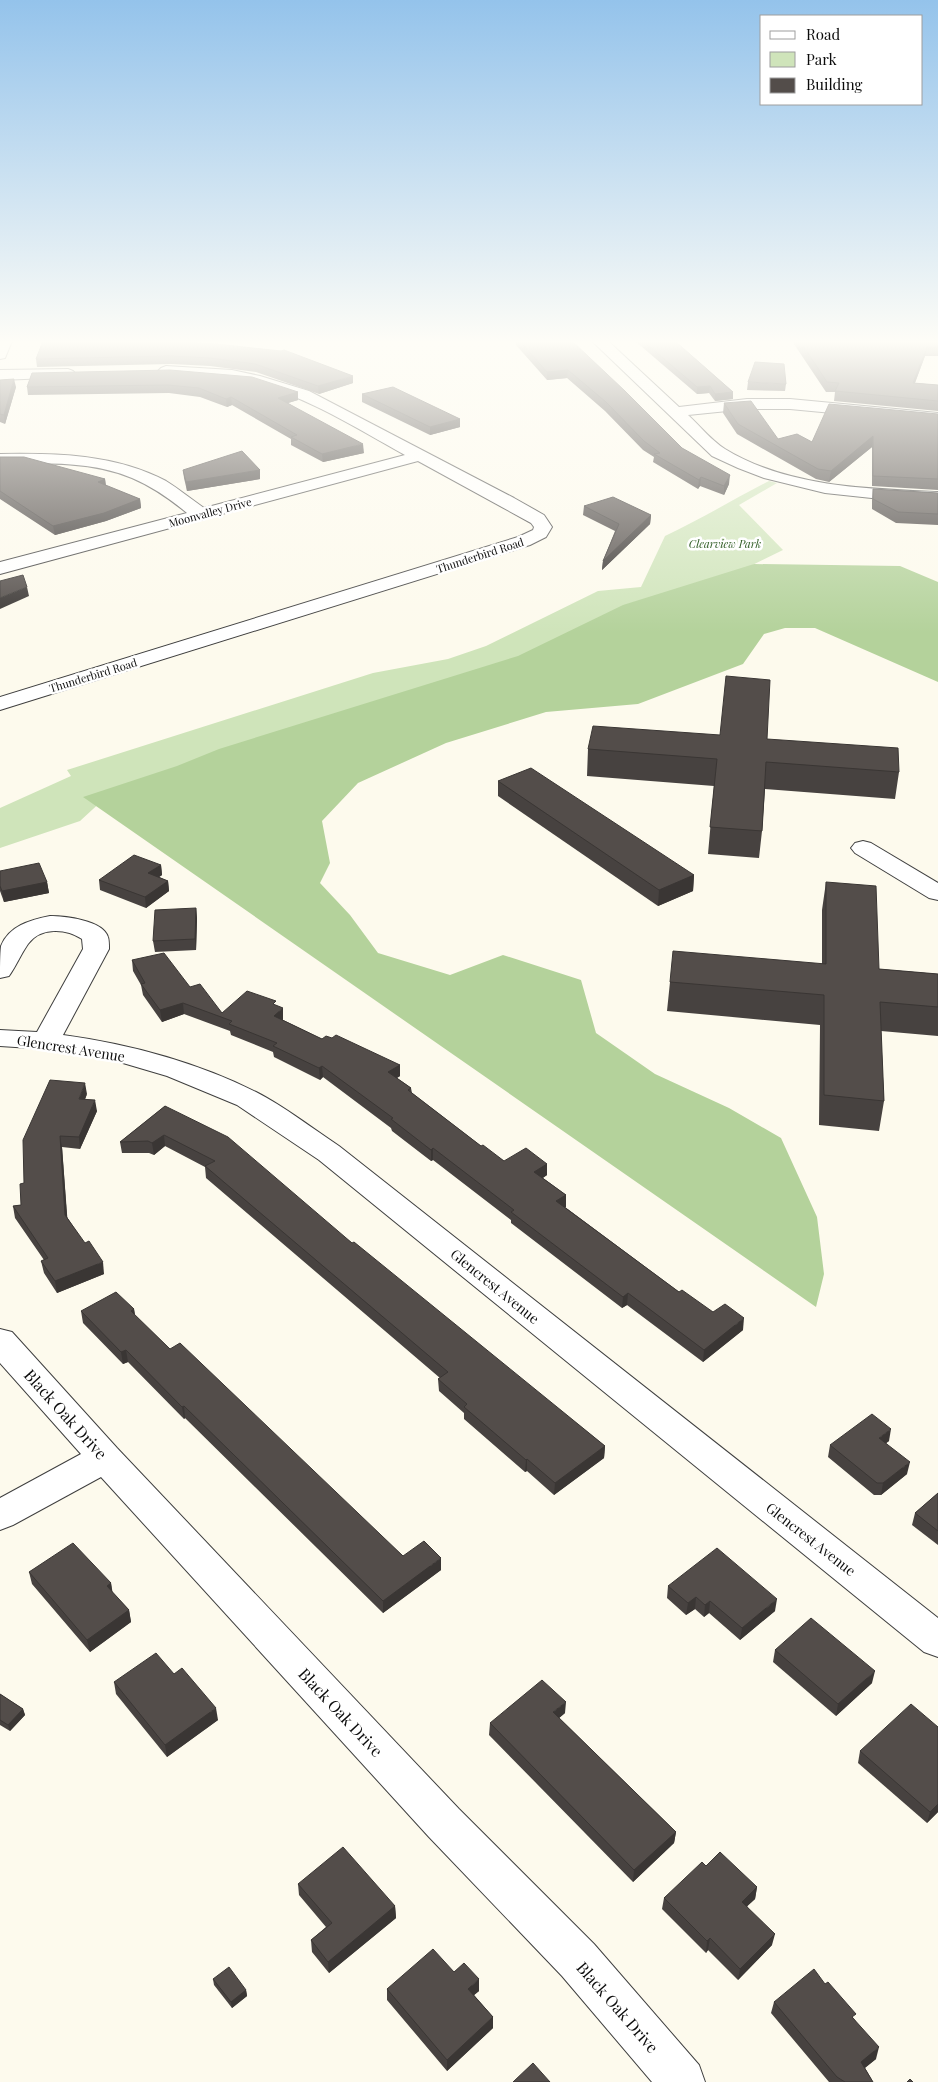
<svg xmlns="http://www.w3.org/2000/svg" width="938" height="2082" font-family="'Playfair Display',serif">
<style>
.green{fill:#cfe4ba}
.forest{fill:#b4d29b}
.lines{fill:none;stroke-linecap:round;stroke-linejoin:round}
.street-casing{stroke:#3f3f3f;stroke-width:2}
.street{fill:#fff;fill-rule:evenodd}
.wall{fill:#474240}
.shaded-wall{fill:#3a3634}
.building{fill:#534d4a;stroke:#3a3634}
.labels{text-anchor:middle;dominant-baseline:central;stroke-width:5;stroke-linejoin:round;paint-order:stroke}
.far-street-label{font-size:11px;fill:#0c0c0c;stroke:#fff}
.far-park-label{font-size:11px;font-style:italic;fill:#2f5c24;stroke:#fff}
.street-label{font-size:14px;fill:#0c0c0c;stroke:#fff}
.near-street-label{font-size:16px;fill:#0c0c0c;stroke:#fff}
</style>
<rect width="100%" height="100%" fill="#fdfaed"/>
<path class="green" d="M769,481L777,483L739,505L783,550L712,585L539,655L105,798L80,821L0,848V808L71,776L67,770L373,673L448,659L486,646L598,591L641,587L665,536C701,519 734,499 769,481Z"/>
<polygon class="forest" points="754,564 900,566 938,582 938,682 815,628 785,628 764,634 743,664 638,704 546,712 446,743 358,783 322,821 330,863 320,883 350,915 378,953 450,975 503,955 581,980 596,1033 655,1074 729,1108 781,1138 817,1217 824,1274 816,1307 83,797 177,766 219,749 518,656 623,605"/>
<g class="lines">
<defs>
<g id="street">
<polygon points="0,341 12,341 5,358 0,359"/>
<path d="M592,341H608L679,407L747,399H790L938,413V423L790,409H747L688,415C700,426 712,441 725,449C787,487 868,489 938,492V502L881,499L825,493L764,478L738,468L712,456Z"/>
<path d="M166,366L232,370L260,376L309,391L514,498L544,515L552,527L546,537L530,545L0,710V697L518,537L533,530L534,527L531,523L418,461L0,574V562L187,513C170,499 153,487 132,478C92,461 43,463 0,464V454C56,453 115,454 166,481C179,489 191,499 204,508L405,455C356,428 307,396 252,383C222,376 190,382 161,374L158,371L161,368Z"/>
<polygon points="68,369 73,371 76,374 73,377 0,380 0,370"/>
<polygon points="863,841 871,843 938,883 938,900 929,898 855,853 851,848 855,843"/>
<path d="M50,916C64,916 103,920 108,937C109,940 109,945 109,949L63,1035C129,1044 196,1062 256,1092C284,1106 313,1129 339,1146L938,1618V1657L924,1652L319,1160L237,1105L167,1076L106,1058L46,1049L0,1046V1030L37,1032L83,949L82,939C66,928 40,927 28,944C21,954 16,966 9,976L0,978C0,969 0,954 1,946C9,926 30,920 50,916Z"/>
<polygon points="0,1329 12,1332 117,1448 459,1809 594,1944 699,2065 705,2082 652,2082 562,1976 429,1837 101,1477 13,1525 0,1530 0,1498 81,1454 0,1363"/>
</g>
</defs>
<use href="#street" class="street-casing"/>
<use href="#street" class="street"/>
</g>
<g class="wall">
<polygon points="156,341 353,383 319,394 256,372 210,366 171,364 37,367 36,359"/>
<polygon points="516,341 572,341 682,448 729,484 724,495 700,486 698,489 653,462 654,457 643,450 605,411 567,378 547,380 516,345"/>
<polygon points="635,341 675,341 733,392 733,399 715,401 709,393 697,394"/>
<polygon points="792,341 938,341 938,356 925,356 915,383 938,385 938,411 834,401 835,392 826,392"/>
<polygon points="32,373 298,392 298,400 288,403 364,453 323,462 291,445 291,439 232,405 227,407 200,397 169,393 28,395 27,387"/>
<polygon points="0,380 16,387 5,424 0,422"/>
<polygon points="748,382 786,384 785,391 747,390"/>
<polygon points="362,394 460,419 460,427 430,435 362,402"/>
<polygon points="724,403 778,439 812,442 938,414 938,490 872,486 872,447 829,482 816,479 737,434 723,413"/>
<polygon points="0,457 105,479 106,486 140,499 141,508 106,521 55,535 0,499"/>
<polygon points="183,470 260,470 260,479 187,491 184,478"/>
<polygon points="873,489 938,493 938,525 896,523 872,509 872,500"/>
<polygon points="584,506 651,515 650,524 602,570 603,561 615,531 583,515"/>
<polygon points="767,739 899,772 895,799 765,789 762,831 759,858 708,854 714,786 587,776 588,749"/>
<polygon points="498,781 694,875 693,891 658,906 498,796"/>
<polygon points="161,865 162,875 159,877 168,881 169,891 146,908 100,890 99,880"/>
<polygon points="0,871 47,882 49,893 4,902 0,891"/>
<polygon points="826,882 879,969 938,974 938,1036 881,1031 884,1101 879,1131 819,1125 820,1025 667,1011 670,982 822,964 822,910"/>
<polygon points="196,908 197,919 196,950 155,952 153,941"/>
<polygon points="132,960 190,987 222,1013 277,1006 283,1019 283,1020 322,1039 400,1065 400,1076 397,1078 411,1088 412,1093 481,1146 504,1161 547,1164 547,1175 543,1178 566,1195 566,1207 565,1207 679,1292 743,1330 703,1362 627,1305 622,1308 511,1223 511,1220 433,1160 431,1161 392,1131 391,1128 323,1077 320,1080 274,1057 273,1052 231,1035 230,1031 184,1014 162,1022 143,995 141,985 133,971"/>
<polygon points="87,1094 85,1099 97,1111 80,1149 62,1147 67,1217 104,1274 57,1293 44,1273 41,1261 44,1260 15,1218 13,1206 21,1205 24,1183"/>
<polygon points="165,1106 352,1243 605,1446 604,1458 554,1495 527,1471 525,1472 464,1419 464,1413 439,1391 438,1379 440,1378 206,1178 205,1167 165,1146 154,1155 149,1153 122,1153 120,1142"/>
<polygon points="134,1309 135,1316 170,1349 403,1556 441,1570 383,1613 185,1418 184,1419 128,1362 123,1364 83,1323 81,1311"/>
<polygon points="889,1441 886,1443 907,1474 881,1495 874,1495 828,1457 830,1445"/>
<polygon points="938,1493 938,1545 912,1525 915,1513"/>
<polygon points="29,1572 111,1583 112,1592 129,1610 131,1622 90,1652 32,1584"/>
<polygon points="668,1586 775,1611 740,1640 709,1613 704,1617 695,1609 686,1615 667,1598"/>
<polygon points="775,1650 872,1683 836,1716 773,1662"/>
<polygon points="174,1674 218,1720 167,1757 116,1694 114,1682"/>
<polygon points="0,1694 23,1709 25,1715 10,1731 0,1725"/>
<polygon points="565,1713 559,1718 676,1832 674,1843 633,1882 489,1735 490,1723"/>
<polygon points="938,1727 938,1812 927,1823 858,1763 860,1751"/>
<polygon points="706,1866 757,1887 755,1899 747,1906 772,1945 738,1980 708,1950 706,1953 662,1909 664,1898"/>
<polygon points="298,1884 395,1906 396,1918 329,1973 312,1952 311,1940 326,1927 299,1895"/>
<polygon points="454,1972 479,1991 474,1995 493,2017 493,2028 447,2071 387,2000 387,1989"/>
<polygon points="213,1979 246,1990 247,1996 232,2008 214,1985"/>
<polygon points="825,1984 855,2020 876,2059 865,2068 873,2082 829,2082 771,2013 774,2002"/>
</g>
<g class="shaded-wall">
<polygon points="927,347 925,356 911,393 913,383"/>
<polygon points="568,370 567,378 547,380 547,372"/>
<polygon points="353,376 353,383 319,394 318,386"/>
<polygon points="14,379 16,387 5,424 4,415"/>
<polygon points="710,386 709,393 697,394 697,387"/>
<polygon points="298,392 298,400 278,406 278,398"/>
<polygon points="733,392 733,399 715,401 715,394"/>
<polygon points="231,397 232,405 227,407 226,399"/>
<polygon points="460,419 460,427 430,435 430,427"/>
<polygon points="873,436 872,447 829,482 831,471"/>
<polygon points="363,444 364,453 323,462 322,454"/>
<polygon points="260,470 260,479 187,491 186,482"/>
<polygon points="730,475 729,484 724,495 724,486"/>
<polygon points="701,477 700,486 698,489 699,480"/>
<polygon points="105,479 106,488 98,482"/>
<polygon points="140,499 141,508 106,521 55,535 53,526"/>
<polygon points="651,515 650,524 602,570 603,561"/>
<polygon points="27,587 29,596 0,609 0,598"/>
<polygon points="161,865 162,875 149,884 148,873"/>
<polygon points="694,875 693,891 658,906 659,890"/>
<polygon points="168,881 169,891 146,908 145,897"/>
<polygon points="47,882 49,893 4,902 2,891"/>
<polygon points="196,908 197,919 196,950 195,939"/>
<polygon points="183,1003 184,1014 162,1022 160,1010"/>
<polygon points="283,1008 283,1019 275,1027 274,1016"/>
<polygon points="400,1065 400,1076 388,1083 388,1072"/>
<polygon points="322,1066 323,1077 320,1080 319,1068"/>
<polygon points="85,1083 87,1094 81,1110 79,1099"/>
<polygon points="95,1100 97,1111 80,1149 79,1137"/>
<polygon points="164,1135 165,1146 154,1155 152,1143"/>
<polygon points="60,1136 62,1147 68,1227 65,1215"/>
<polygon points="433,1148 433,1160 431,1161 431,1150"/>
<polygon points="547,1164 547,1175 534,1183 534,1172"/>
<polygon points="566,1195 566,1207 556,1213 556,1201"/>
<polygon points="103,1262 104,1274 57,1293 55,1281"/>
<polygon points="628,1293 627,1305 622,1308 623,1297"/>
<polygon points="134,1309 136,1321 131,1311"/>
<polygon points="744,1318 743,1330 703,1362 704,1350"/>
<polygon points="126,1350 128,1362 123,1364 121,1352"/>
<polygon points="184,1406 185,1418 184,1419 182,1407"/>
<polygon points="891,1429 889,1441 877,1450 879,1438"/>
<polygon points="605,1446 604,1458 554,1495 555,1483"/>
<polygon points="527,1459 527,1471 525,1472 526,1460"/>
<polygon points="910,1462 907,1474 881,1495 883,1483"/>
<polygon points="441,1558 441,1570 383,1613 383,1601"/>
<polygon points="111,1583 113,1595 107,1586"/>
<polygon points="696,1597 695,1609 686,1615 688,1603"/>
<polygon points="777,1599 775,1611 740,1640 742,1628"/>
<polygon points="710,1601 709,1613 704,1617 705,1605"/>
<polygon points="129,1610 131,1622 90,1652 87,1640"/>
<polygon points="875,1671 872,1683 836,1716 838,1704"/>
<polygon points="566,1702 565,1713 552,1724 553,1712"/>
<polygon points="216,1708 218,1720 167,1757 165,1745"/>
<polygon points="23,1709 25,1715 10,1731 8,1725"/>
<polygon points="938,1804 938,1812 927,1823 930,1812"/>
<polygon points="676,1832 674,1843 633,1882 634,1870"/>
<polygon points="757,1887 755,1899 740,1913 742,1902"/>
<polygon points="395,1906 396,1918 329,1973 328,1962"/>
<polygon points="775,1934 772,1945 738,1980 740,1969"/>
<polygon points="710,1938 708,1950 706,1953 707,1941"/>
<polygon points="479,1979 479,1991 468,2000 468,1989"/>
<polygon points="246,1990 247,1996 232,2008 231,2002"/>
<polygon points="493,2017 493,2028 447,2071 447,2060"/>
<polygon points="879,2047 876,2059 858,2073 861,2062"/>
</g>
<g class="building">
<polygon points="43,341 156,341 216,344 281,351 284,350 353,376 318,386 255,364 210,358 170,356 36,359"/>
<polygon points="520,341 572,341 625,391 682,448 730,475 724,486 701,477 699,480 654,454 660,453 644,441 606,402 568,370 547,372"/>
<polygon points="643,341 675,341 733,392 715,394 710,386 697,387"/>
<polygon points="800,341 938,341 938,347 927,347 913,383 938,385 938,401 835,391 839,383 827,382"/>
<polygon points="755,362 784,364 786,384 748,382"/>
<polygon points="170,370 252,377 298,392 278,398 363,444 322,454 291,437 297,435 231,397 226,399 199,388 168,385 27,387 32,373"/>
<polygon points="14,379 4,415 0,414 0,380"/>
<polygon points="393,387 460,419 430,427 362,394"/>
<polygon points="751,401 778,439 797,434 812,442 829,404 938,414 938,479 873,476 873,436 831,471 818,469 738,424 724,403"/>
<polygon points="242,451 260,470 186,482 183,470"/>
<polygon points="0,457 24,457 105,479 98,482 140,499 104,513 53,526 0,491"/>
<polygon points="873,489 938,493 938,514 898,512 873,499"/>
<polygon points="613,497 651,515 603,561 619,524 584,506"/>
<polygon points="23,575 27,587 0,598 0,581"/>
<polygon points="726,676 770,680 767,739 898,748 899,772 766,762 762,831 710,827 717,759 588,749 593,726 720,735"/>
<polygon points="531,768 694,875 659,890 498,781"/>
<polygon points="134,855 161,865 148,873 168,881 145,897 99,880"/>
<polygon points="39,863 47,882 2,891 0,886 0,871"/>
<polygon points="826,882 876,886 879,969 938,974 938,1007 880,1002 884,1101 824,1095 824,995 670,982 673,951 826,964"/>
<polygon points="196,908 195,939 153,941 155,910"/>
<polygon points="164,953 190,987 200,984 222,1013 247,991 276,1001 273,1004 283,1008 274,1016 322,1039 326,1036 332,1038 336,1035 400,1065 388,1072 411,1088 408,1090 481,1146 483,1145 504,1161 526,1148 547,1164 534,1172 566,1195 556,1201 679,1292 682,1290 713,1312 725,1304 744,1318 704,1350 628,1293 623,1297 511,1212 514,1210 433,1148 431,1150 391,1119 393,1118 322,1066 319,1068 273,1046 277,1043 229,1024 232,1021 183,1003 160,1010 141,984 145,983 132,960"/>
<polygon points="50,1080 85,1083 79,1099 95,1100 79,1137 60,1136 65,1215 85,1243 89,1241 103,1262 55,1281 41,1261 48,1258 13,1206 21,1205 20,1184 24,1183 23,1140"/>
<polygon points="165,1106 228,1137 352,1243 354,1242 605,1446 555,1483 527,1459 526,1460 464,1407 467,1404 438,1379 448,1372 205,1166 215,1161 164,1135 152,1143 148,1141 120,1142"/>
<polygon points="116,1292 134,1309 131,1311 170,1349 180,1343 403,1556 424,1541 441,1558 383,1601 184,1406 182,1407 126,1350 121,1352 81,1311"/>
<polygon points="872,1414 891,1429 879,1438 910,1462 883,1483 877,1483 830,1445"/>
<polygon points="938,1493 938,1531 915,1513"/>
<polygon points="73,1543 111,1583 107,1586 129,1610 87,1640 29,1572"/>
<polygon points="717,1548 777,1599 742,1628 710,1601 705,1605 696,1597 688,1603 668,1586"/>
<polygon points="811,1618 875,1671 838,1704 775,1650"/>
<polygon points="156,1653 174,1674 182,1668 216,1708 165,1745 114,1682"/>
<polygon points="542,1680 566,1702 553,1712 676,1832 634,1870 490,1723"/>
<polygon points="0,1694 23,1709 8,1725 0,1720"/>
<polygon points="911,1704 938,1727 938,1804 930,1812 860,1751"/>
<polygon points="343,1847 395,1906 328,1962 311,1940 332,1923 298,1884"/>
<polygon points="720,1852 757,1887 742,1902 775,1934 740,1969 710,1938 707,1941 664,1898 702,1862 706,1866"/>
<polygon points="433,1949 454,1972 464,1963 479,1979 468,1989 493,2017 447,2060 387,1989"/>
<polygon points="229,1967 246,1990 231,2002 213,1979"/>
<polygon points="814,1969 825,1984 828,1982 856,2014 852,2017 879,2047 861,2062 873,2082 845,2082 837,2077 774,2002"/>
<polygon points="533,2063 550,2082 513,2082"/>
<polygon points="910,2079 913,2082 907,2082"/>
</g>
<linearGradient id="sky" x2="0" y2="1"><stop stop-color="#94c3eb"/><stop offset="0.54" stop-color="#fefdf7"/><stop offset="1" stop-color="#fefdf7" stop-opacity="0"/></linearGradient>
<rect width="938" height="633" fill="url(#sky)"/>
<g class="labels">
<g class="far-street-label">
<text transform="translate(210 512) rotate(-15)">Moonvalley Drive</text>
<text transform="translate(480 555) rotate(-18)">Thunderbird Road</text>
<text transform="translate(93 675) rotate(-17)">Thunderbird Road</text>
</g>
<g class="far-park-label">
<text x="725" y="543">Clearview Park</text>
</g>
<g class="street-label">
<text transform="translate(71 1048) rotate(9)">Glencrest Avenue</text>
<text transform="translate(495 1286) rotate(39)">Glencrest Avenue</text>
<text transform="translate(811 1539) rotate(38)">Glencrest Avenue</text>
</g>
<g class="near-street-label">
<text transform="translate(66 1414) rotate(48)">Black Oak Drive</text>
<text transform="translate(341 1712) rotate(47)">Black Oak Drive</text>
<text transform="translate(618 2007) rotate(49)">Black Oak Drive</text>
</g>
</g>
<rect x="760" y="15" width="162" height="90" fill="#ffffff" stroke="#9e9e9e"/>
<rect x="770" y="31" width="25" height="8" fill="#ffffff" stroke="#9e9e9e"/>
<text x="806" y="40" font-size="15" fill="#0c0c0c">Road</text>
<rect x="770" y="52" width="25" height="15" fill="#cfe4ba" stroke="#9e9e9e"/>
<text x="806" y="65" font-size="15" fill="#0c0c0c">Park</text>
<rect x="770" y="78" width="25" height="15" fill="#534d4a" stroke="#9e9e9e"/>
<text x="806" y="90" font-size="15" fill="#0c0c0c">Building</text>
</svg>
